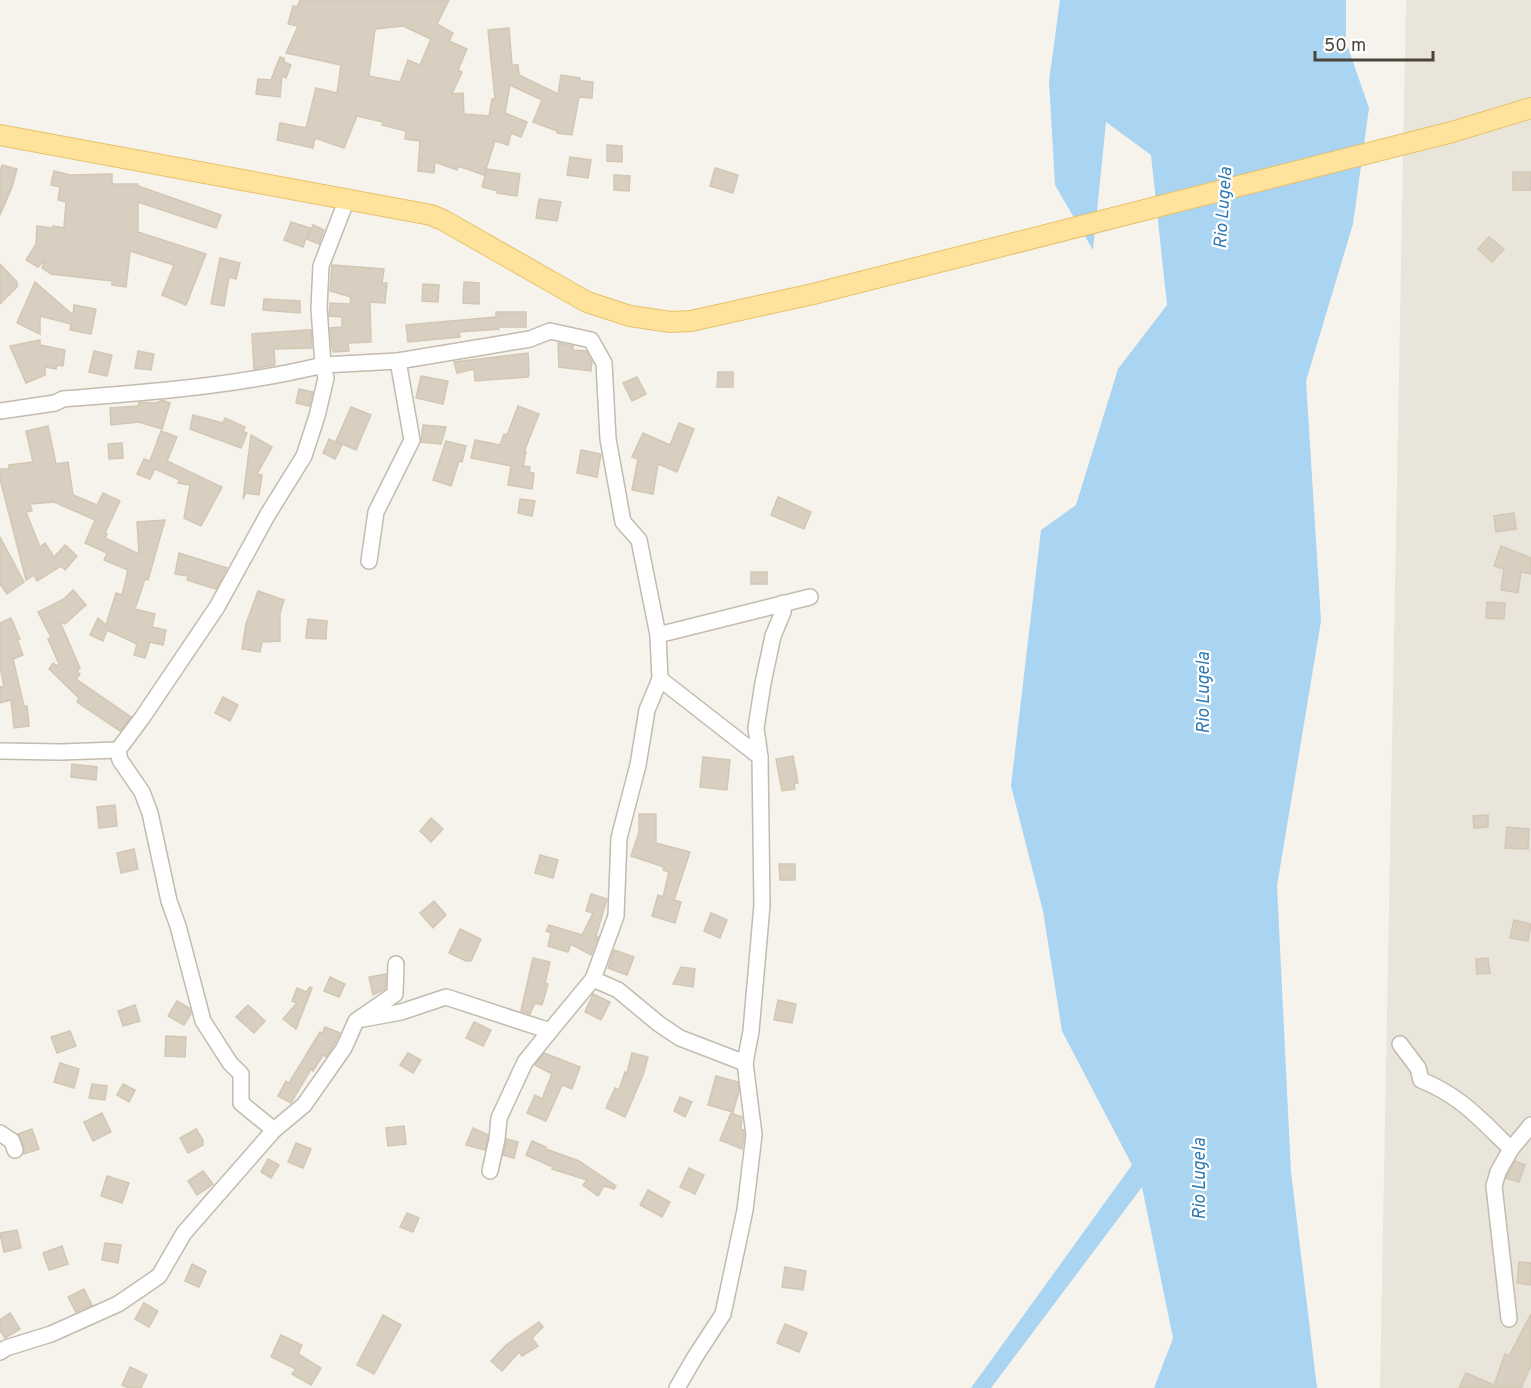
<svg xmlns="http://www.w3.org/2000/svg" width="1531" height="1388" font-family="Overpass,sans-serif">
<style>
.residential{fill:#eae5da}
.water{fill:#a9d4f2}
.building{fill:#d8cfc1;stroke:#d3c7b4;stroke-width:1.5;fill-rule:evenodd}
.lines{fill:none;stroke-linecap:round;stroke-linejoin:round}
.minor-casing{stroke:#c2bbae;stroke-width:18}
.major-casing{stroke:#e6c16a;stroke-width:22}
.minor{stroke:#fff;stroke-width:15}
.major{stroke:#ffe39c;stroke-width:20}
.labels{text-anchor:middle;dominant-baseline:central;stroke-width:4.5;stroke-linejoin:round;paint-order:stroke}
.water-label{font-size:18px;font-style:italic;fill:#2e7ab2;stroke:#fff}
</style>
<rect width="100%" height="100%" fill="#f6f3ec"/>
<polygon class="residential" points="1406,0 1531,0 1531,1388 1380,1388"/>
<polygon class="water" points="1060,0 1346,0 1346,42 1369,108 1353,224 1306,381 1321,621 1277,886 1291,1172 1317,1388 1154,1388 1173,1338 1142,1187 991,1388 971,1388 1132,1165 1062,1031 1043,911 1011,786 1041,530 1076,505 1118,369 1167,305 1151,155 1106,122 1093,250 1055,185 1049,81"/>
<g class="building">
<path d="M300,0H449L437,24L453,33L449,41L467,49L458,70L462,72L452,94L463,93L464,114L489,116L492,99H495L488,30L509,28L512,65H518L519,75L558,94L561,75L580,78V81L593,82L592,98L579,97L572,135L557,133V131L533,122L542,100L510,85L505,113L527,122L521,137L511,133L508,145L495,141L484,175L458,166L457,170L435,162L434,173L418,171L420,141L405,139L406,131L382,125L383,122L357,116L344,148L315,138L313,148L277,140L280,123L306,128L316,88L337,93L341,65L286,53L298,26L288,24L293,6L297,7ZM403,26L431,39L420,65L408,60L400,82L369,76L375,29Z"/>
<polygon points="280,57 284,58 284,62 291,65 286,78 282,76 280,97 256,94 258,79 271,80"/>
<polygon points="607,145 622,146 622,162 607,161"/>
<polygon points="570,157 591,160 588,178 567,175"/>
<polygon points="2,165 17,169 12,187 0,215 0,172"/>
<polygon points="715,168 738,175 733,193 710,186"/>
<polygon points="487,169 520,174 517,196 497,193 498,191 482,187"/>
<polygon points="54,171 70,175 112,174 112,184 138,184 138,186 221,215 216,228 138,202 138,232 206,254 186,305 162,295 174,265 130,251 126,287 112,285 112,281 51,274 42,268 46,259 38,267 26,260 36,244 37,226 53,228 53,226 64,228 66,202 58,200 60,187 51,185"/>
<rect x="1513" y="172" width="18" height="18"/>
<polygon points="614,175 630,176 629,191 614,190"/>
<polygon points="539,199 561,202 557,221 536,218"/>
<polygon points="291,222 310,228 303,247 284,240"/>
<polygon points="313,225 324,230 319,244 307,239"/>
<polygon points="1489,237 1504,249 1492,262 1478,249"/>
<polygon points="220,258 240,263 236,279 229,277 224,306 211,304"/>
<polygon points="0,264 17,282 17,287 0,304"/>
<polygon points="332,265 384,269 382,283 387,283 385,303 370,302 371,342 348,343 349,351 333,352 332,348 330,328 342,327 342,317 329,316 330,303 350,304 351,297 330,291"/>
<polygon points="35,282 73,315 74,305 96,309 91,334 70,330 71,324 40,316 40,334 17,323"/>
<polygon points="464,282 479,283 479,304 463,303"/>
<polygon points="423,284 439,285 438,302 422,301"/>
<polygon points="264,299 300,301 300,313 263,310"/>
<polygon points="496,312 526,312 526,327 498,327 499,329 459,332 460,337 408,342 406,325 496,317"/>
<polygon points="307,330 311,330 312,348 274,349 275,365 254,369 252,334"/>
<polygon points="40,340 40,345 65,350 63,366 57,365 56,369 45,367 45,375 26,383 10,346"/>
<polygon points="558,343 573,346 573,350 586,351 592,362 591,371 559,367"/>
<polygon points="94,351 112,355 107,376 89,372"/>
<polygon points="138,351 154,354 151,370 135,368"/>
<polygon points="528,353 529,374 528,377 475,381 474,369 457,373 454,362"/>
<polygon points="718,372 733,372 733,387 717,387"/>
<polygon points="421,376 448,381 443,404 416,398"/>
<polygon points="637,377 646,394 632,401 623,383"/>
<polygon points="299,389 313,392 309,406 296,403"/>
<polygon points="162,400 170,403 162,429 139,422 111,425 110,408 138,406 139,402 156,403"/>
<polygon points="518,406 539,414 524,452 526,452 523,466 530,467 529,472 534,473 532,489 508,485 511,466 471,458 475,440 500,445 504,434 507,435"/>
<polygon points="351,407 371,415 356,450 336,441"/>
<polygon points="193,415 223,423 225,418 245,427 243,431 247,433 241,448 190,429"/>
<polygon points="679,423 694,429 677,472 658,464 653,494 632,490 638,459 632,457 643,433 670,445"/>
<polygon points="423,425 446,427 441,444 421,442"/>
<polygon points="48,426 56,464 68,462 73,495 97,505 103,493 120,501 105,533 107,534 105,538 139,554 137,522 165,520 148,580 145,579 135,609 155,614 152,627 166,630 163,645 150,642 145,658 134,655 137,644 107,630 103,641 90,635 98,618 106,625 116,593 122,595 128,570 104,560 107,553 85,543 95,520 54,502 30,504 32,511 26,512 40,547 45,543 54,557 65,545 77,556 65,570 61,566 37,581 34,575 26,580 0,479 0,469 9,469 9,465 33,462 26,431"/>
<polygon points="161,431 177,437 167,461 222,487 201,526 184,518 190,485 178,483 180,480 155,469 150,479 137,474 144,459 150,461"/>
<polygon points="251,435 272,447 257,474 262,475 259,495 246,493 243,499"/>
<polygon points="329,439 342,445 335,459 323,453"/>
<polygon points="446,441 466,446 462,462 459,461 451,486 433,480"/>
<polygon points="122,443 123,458 109,459 108,444"/>
<polygon points="581,450 601,454 597,477 577,473"/>
<polygon points="778,497 811,512 804,529 771,515"/>
<polygon points="520,499 535,501 532,516 518,513"/>
<polygon points="1514,513 1516,529 1496,532 1494,516"/>
<polygon points="0,537 24,582 7,594 0,584"/>
<polygon points="1501,546 1531,558 1531,574 1521,572 1518,593 1501,590 1504,569 1494,566"/>
<polygon points="179,553 227,568 216,589 187,580 188,576 175,574"/>
<rect x="751" y="572" width="16" height="12"/>
<polygon points="73,590 86,605 65,624 60,622 80,668 77,671 80,674 76,679 131,717 120,731 77,702 79,698 49,669 53,663 57,666 59,664 48,639 51,637 38,612 64,599"/>
<polygon points="258,591 284,600 280,613 280,641 262,642 260,652 242,649 246,624"/>
<polygon points="1487,602 1505,603 1504,619 1486,618"/>
<polygon points="11,618 20,639 17,639 23,655 13,659 24,706 27,706 29,726 14,728 11,700 0,703 0,687 4,686 0,667 0,623"/>
<polygon points="308,619 327,621 326,639 306,638"/>
<polygon points="223,697 238,705 230,721 215,713"/>
<polygon points="793,756 798,783 794,784 795,789 782,791 776,759"/>
<polygon points="703,757 730,760 727,790 700,787"/>
<polygon points="72,764 97,767 96,780 71,777"/>
<polygon points="115,805 117,826 99,828 97,807"/>
<polygon points="639,814 656,814 656,843 690,852 674,900 681,902 675,923 652,916 658,895 663,897 669,872 663,870 664,867 631,856 639,832"/>
<polygon points="1488,815 1488,827 1474,828 1473,816"/>
<polygon points="431,818 443,829 431,842 420,831"/>
<polygon points="1507,827 1529,829 1528,849 1505,848"/>
<polygon points="134,849 138,869 121,873 117,853"/>
<polygon points="540,855 558,860 553,878 535,873"/>
<polygon points="779,864 795,864 795,880 780,880"/>
<polygon points="591,894 607,899 596,936 598,937 591,955 571,944 568,952 548,946 551,933 546,931 549,925 582,935 593,913 586,911"/>
<polygon points="434,901 446,915 433,928 420,913"/>
<polygon points="711,913 727,920 720,938 704,931"/>
<polygon points="1514,920 1531,924 1528,941 1510,938"/>
<polygon points="460,929 481,939 471,961 466,961 449,953"/>
<polygon points="614,950 634,957 627,975 608,968"/>
<polygon points="533,958 550,962 545,983 548,984 542,1005 535,1003 530,1014 521,1011"/>
<polygon points="1488,958 1490,973 1477,974 1476,959"/>
<polygon points="681,967 695,969 693,987 673,984"/>
<polygon points="386,974 385,989 373,995 369,977"/>
<polygon points="330,977 345,984 339,997 324,991"/>
<polygon points="310,987 312,988 296,1029 283,1019 297,1003 292,1001 297,988 306,992"/>
<polygon points="593,994 610,1002 601,1020 585,1012"/>
<polygon points="778,1000 796,1004 792,1023 774,1020"/>
<polygon points="177,1001 189,1008 191,1014 184,1025 168,1016"/>
<polygon points="135,1005 140,1021 123,1026 118,1011"/>
<polygon points="248,1005 265,1021 254,1033 236,1017"/>
<polygon points="474,1022 491,1030 483,1046 466,1038"/>
<polygon points="325,1027 340,1033 335,1043 326,1057 323,1055 313,1071 311,1069 291,1103 278,1096 286,1081 289,1083 320,1032 322,1034"/>
<polygon points="70,1031 76,1046 57,1053 51,1037"/>
<polygon points="166,1036 186,1037 185,1057 165,1056"/>
<polygon points="408,1053 421,1060 413,1073 400,1065"/>
<polygon points="544,1053 580,1067 572,1089 562,1085 546,1121 527,1113 535,1095 542,1099 552,1074 535,1065"/>
<polygon points="632,1053 648,1057 643,1075 625,1117 606,1108 615,1088 619,1090 625,1072 627,1073"/>
<polygon points="60,1063 79,1069 74,1088 54,1082"/>
<polygon points="716,1076 738,1082 739,1091 733,1112 708,1105"/>
<polygon points="92,1084 107,1086 105,1100 89,1098"/>
<polygon points="123,1084 135,1090 129,1102 117,1095"/>
<polygon points="680,1097 692,1102 685,1117 674,1111"/>
<polygon points="102,1113 111,1132 93,1141 84,1122"/>
<polygon points="731,1113 742,1117 741,1129 744,1130 744,1135 742,1149 720,1140"/>
<polygon points="404,1126 406,1144 388,1146 386,1128"/>
<polygon points="473,1128 488,1135 485,1150 466,1145"/>
<polygon points="32,1129 39,1149 24,1154 24,1147 18,1134"/>
<polygon points="196,1129 203,1140 203,1145 188,1153 180,1138"/>
<polygon points="507,1139 518,1142 514,1158 503,1155"/>
<polygon points="532,1141 546,1147 546,1149 579,1161 616,1186 614,1189 604,1186 598,1196 583,1185 587,1180 552,1169 553,1167 526,1155"/>
<polygon points="296,1143 311,1149 303,1168 288,1162"/>
<polygon points="268,1159 279,1165 271,1178 261,1172"/>
<polygon points="1515,1161 1525,1165 1519,1182 1506,1178"/>
<polygon points="689,1168 704,1175 695,1194 680,1187"/>
<polygon points="203,1171 213,1184 197,1195 188,1181"/>
<polygon points="107,1176 129,1183 122,1203 101,1196"/>
<polygon points="648,1190 670,1202 662,1217 640,1205"/>
<polygon points="407,1213 419,1218 413,1232 400,1227"/>
<polygon points="17,1230 21,1248 4,1252 0,1233"/>
<polygon points="105,1243 121,1245 118,1263 102,1260"/>
<polygon points="62,1246 68,1264 49,1270 43,1253"/>
<polygon points="1519,1262 1531,1263 1531,1285 1517,1283"/>
<polygon points="192,1264 206,1271 199,1287 185,1281"/>
<polygon points="785,1267 806,1271 803,1290 782,1287"/>
<polygon points="84,1289 92,1305 76,1312 68,1297"/>
<polygon points="144,1303 158,1311 149,1327 135,1319"/>
<polygon points="10,1313 20,1329 5,1338 0,1331 0,1320"/>
<polygon points="1531,1314 1531,1365 1521,1388 1459,1388 1466,1373 1494,1385 1505,1354 1509,1356"/>
<polygon points="383,1315 401,1325 374,1374 357,1365"/>
<polygon points="539,1322 543,1327 532,1338 538,1346 522,1356 519,1352 502,1371 491,1361 506,1345"/>
<polygon points="785,1324 807,1333 799,1352 777,1343"/>
<polygon points="281,1335 302,1345 298,1354 321,1368 311,1385 292,1374 296,1369 271,1357"/>
<polygon points="130,1367 147,1375 141,1388 129,1388 122,1385"/>
</g>
<g class="lines">
<defs>
<g id="minor">
<path d="M0,411L55,403L63,399C150,392 238,386 323,365L319,308L321,266L347,199"/>
<polyline points="369,561 376,512 412,440 398,361 530,339 550,331 591,340 604,363 608,439 623,522 639,540 658,635 810,597"/>
<polyline points="118,750 120,760 142,792 150,813 169,901 178,926 203,1021 230,1063 241,1074 241,1103 274,1130 304,1105 344,1048 356,1021 395,994 396,964"/>
<polyline points="0,751 61,752 118,750 142,718 217,607 268,514 304,456 317,416 326,378 323,365 398,361"/>
<polyline points="760,757 756,728 763,683 773,636 783,612 783,603"/>
<polyline points="593,979 618,990 659,1024 680,1038 745,1063 751,1031 762,905 760,757 660,679 658,635"/>
<polyline points="363,1019 401,1012 446,997 550,1031 525,1062 499,1118 497,1139 490,1171"/>
<polyline points="550,1031 593,979 616,916 619,838 638,765 647,710 660,679"/>
<path d="M1400,1044L1418,1068L1421,1080C1461,1096 1481,1120 1511,1149"/>
<polyline points="0,1133 12,1141 15,1150"/>
<polyline points="1509,1319 1494,1186 1498,1172 1511,1149 1531,1125"/>
<polyline points="0,1352 6,1348 51,1334 118,1304 159,1276 184,1233 274,1130"/>
<polyline points="677,1388 695,1357 723,1314 745,1210 754,1135 745,1063"/>
</g>
<polyline id="major" points="0,135 431,215 443,220 587,302 630,316 671,322 691,321 813,294 1452,132 1531,108"/>
</defs>
<use href="#minor" class="minor-casing"/>
<use href="#major" class="major-casing"/>
<use href="#minor" class="minor"/>
<use href="#major" class="major"/>
</g>
<g class="labels">
<g class="water-label">
<text transform="translate(1224 208) rotate(-86)">Rio Lugela</text>
<text transform="translate(1204 693) rotate(-90)">Rio Lugela</text>
<text transform="translate(1200 1179) rotate(-90)">Rio Lugela</text>
</g>
</g>
<path d="M1315 51v9h118v-9" fill="none" stroke="#4b4439" stroke-width="3"/>
<text x="1324" y="51" font-size="18" fill="#4b4439" stroke="#ffffff" stroke-width="4.5" paint-order="stroke">50 m</text>
</svg>
